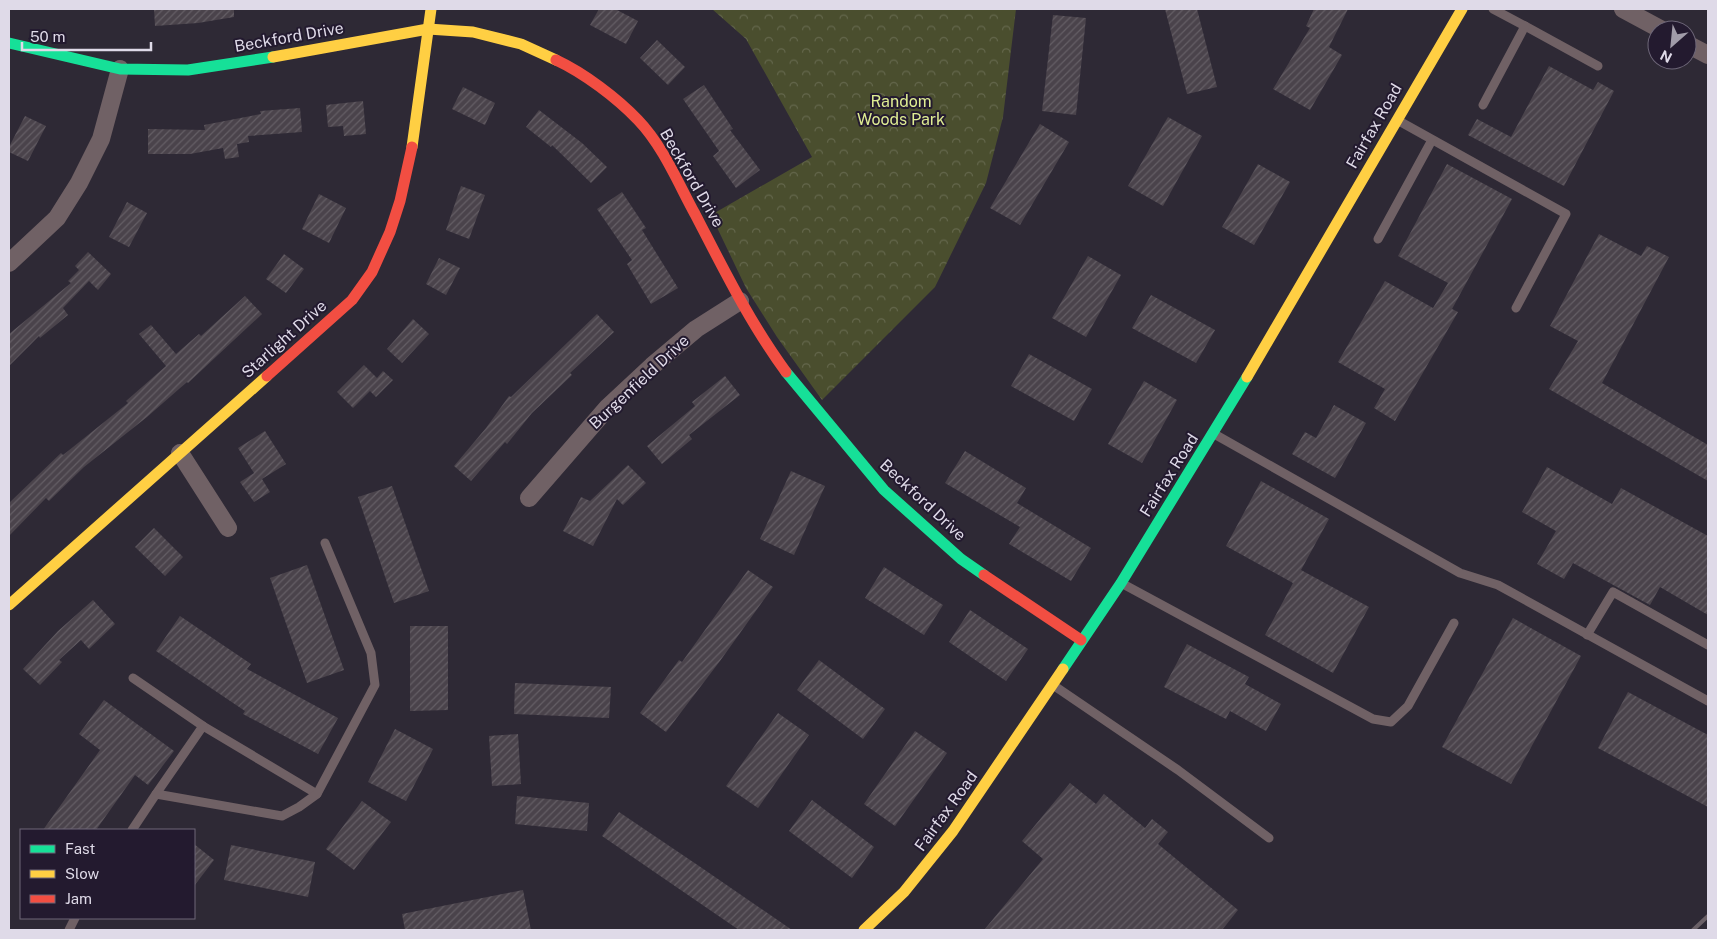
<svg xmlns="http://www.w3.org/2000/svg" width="1717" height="939" font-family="'Public Sans',sans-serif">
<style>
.park{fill:url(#park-crowns)}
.building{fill:url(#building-hatch)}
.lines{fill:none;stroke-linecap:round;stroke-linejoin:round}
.lane{stroke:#706165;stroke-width:9}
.street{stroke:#706165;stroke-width:18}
.fast{stroke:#16e098;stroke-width:11}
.slow{stroke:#ffcf43;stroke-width:11}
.jam{stroke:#f24e42;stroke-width:11}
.rail{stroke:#6a6067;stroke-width:4}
.labels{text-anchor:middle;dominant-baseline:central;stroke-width:4;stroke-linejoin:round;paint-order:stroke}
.street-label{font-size:16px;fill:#dfdae8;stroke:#231a2f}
.park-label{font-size:16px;fill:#dfed93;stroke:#231a2f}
</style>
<defs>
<pattern id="park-crowns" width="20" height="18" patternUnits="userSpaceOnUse" patternTransform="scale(1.25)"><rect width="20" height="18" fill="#4a4e2e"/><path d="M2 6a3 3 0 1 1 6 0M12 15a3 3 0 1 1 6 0" fill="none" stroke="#64674c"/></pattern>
<pattern id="building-hatch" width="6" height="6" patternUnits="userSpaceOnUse" patternTransform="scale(1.25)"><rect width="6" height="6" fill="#4a434b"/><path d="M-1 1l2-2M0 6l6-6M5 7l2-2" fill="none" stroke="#645e65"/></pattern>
</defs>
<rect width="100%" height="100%" fill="#2e2935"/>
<polygon class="park" points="712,9 1016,9 1003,117 986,183 935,287 822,400 777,337 746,288 711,215 812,157 746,39"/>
<g class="building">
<polygon points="154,9 234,9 234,17 198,23 155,26"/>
<polygon points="599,9 615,9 638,21 626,44 590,25"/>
<polygon points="1165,9 1197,9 1217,87 1187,94"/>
<polygon points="1314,9 1348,9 1329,47 1342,55 1310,110 1273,89 1310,28 1306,26"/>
<polygon points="1053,15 1086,18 1076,115 1042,111"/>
<polygon points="657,40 685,67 668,85 640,58"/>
<polygon points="1549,66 1593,90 1598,82 1614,91 1564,186 1468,135 1477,119 1511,137"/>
<polygon points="704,85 733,129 730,130 760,170 736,188 713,156 719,151 683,99"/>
<polygon points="463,87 495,103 485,125 452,109"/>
<polygon points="363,101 366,134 344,136 343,126 328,127 326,105"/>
<polygon points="300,108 302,132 248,136 249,142 237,144 239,157 225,159 223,148 190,154 148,154 148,129 205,130 204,125 261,114 260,111"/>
<polygon points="539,110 582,143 607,167 591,183 552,145 551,147 526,127"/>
<polygon points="25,116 46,126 28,161 9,152 9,147"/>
<polygon points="1168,117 1202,136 1163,206 1128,186"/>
<polygon points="1040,124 1069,142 1020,225 990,208"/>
<polygon points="1258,164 1290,182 1254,245 1222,227"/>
<polygon points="1447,164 1512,199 1452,309 1458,312 1395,421 1374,408 1385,389 1338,362 1385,281 1433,308 1448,283 1398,256"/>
<polygon points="461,186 485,195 469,239 446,230"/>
<polygon points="622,192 646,228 642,230 678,288 651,304 627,264 632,260 597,209"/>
<polygon points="319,194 346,208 329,243 302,229"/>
<polygon points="127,202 147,213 129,247 109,237"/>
<polygon points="1599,234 1641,256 1647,246 1669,257 1602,383 1708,445 1708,481 1549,389 1578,341 1550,326"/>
<polygon points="88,252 111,274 98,290 89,281 63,308 68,315 40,338 39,336 9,366 9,334 71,283 68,281 79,270 75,266"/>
<polygon points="284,254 304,269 286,293 266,279"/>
<polygon points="1088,256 1121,275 1086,337 1052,318"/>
<polygon points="439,258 460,268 446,295 426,284"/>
<polygon points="1151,295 1215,330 1196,363 1132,328"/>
<polygon points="245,296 262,314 188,383 187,382 147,417 84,467 49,501 46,498 9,536 9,503 61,453 63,455 128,403 126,401 166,366 139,334 151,325 176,354 199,334 201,336"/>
<polygon points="597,314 614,332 570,373 572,375 532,413 507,444 505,442 471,481 454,466 486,428 509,396 511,397"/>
<polygon points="413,319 429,334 402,363 387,349"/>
<polygon points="1029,354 1092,389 1074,421 1011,386"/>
<polygon points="364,365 377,378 383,371 393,380 376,397 370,391 353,408 337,392"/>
<polygon points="725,376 740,395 689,435 692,439 662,464 647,446 695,406 692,402"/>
<polygon points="1144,381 1177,400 1142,463 1108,444"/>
<polygon points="1334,405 1366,423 1335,478 1292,454 1305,432 1316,438"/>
<polygon points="265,431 286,464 262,479 270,492 254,502 240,482 254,473 238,448"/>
<polygon points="965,451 1026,488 1017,503 1091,548 1071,581 1009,544 1020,527 945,483"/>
<polygon points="628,465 646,483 623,505 617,499 593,546 563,531 581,497 590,501"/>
<polygon points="1547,467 1612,504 1621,488 1708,536 1708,615 1660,587 1650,605 1573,563 1564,579 1537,564 1556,531 1522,512"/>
<polygon points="791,471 825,486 794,555 760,539"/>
<polygon points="1261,481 1329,519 1301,570 1369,607 1333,673 1265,635 1293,583 1226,546"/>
<polygon points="392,486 429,591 394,603 358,497"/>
<polygon points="154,528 183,557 165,576 135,547"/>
<polygon points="307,565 344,670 307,683 270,578"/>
<polygon points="884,567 943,605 924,635 865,598"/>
<polygon points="748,570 773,587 720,661 666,732 640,713 679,660 682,662"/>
<polygon points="93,600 115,624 89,649 81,640 59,660 62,662 40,685 23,669 58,631"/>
<polygon points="970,610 1028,649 1006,681 949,642"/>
<polygon points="180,616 251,664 247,669 338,718 318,754 243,714 245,711 156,651"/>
<polygon points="1513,618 1581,656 1511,784 1442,747"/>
<polygon points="410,626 448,626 448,710 410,711"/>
<polygon points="1187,644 1249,677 1245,684 1281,704 1266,731 1230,711 1226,719 1164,687"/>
<polygon points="819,660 885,709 863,739 797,690"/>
<polygon points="515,683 611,687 609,718 514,714"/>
<polygon points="1628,692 1708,735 1708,807 1598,748"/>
<polygon points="104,700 174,751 148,785 135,775 96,830 43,830 100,750 79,734"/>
<polygon points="778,713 809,735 758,808 726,786"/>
<polygon points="395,729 433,749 406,801 368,782"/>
<polygon points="915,731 947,753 895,826 864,804"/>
<polygon points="518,734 521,784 492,786 489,736"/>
<polygon points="1070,783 1096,804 1104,794 1145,828 1152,819 1168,832 1158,844 1238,910 1222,930 984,930 1043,859 1022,841"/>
<polygon points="517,796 589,803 587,831 515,824"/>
<polygon points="812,800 874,847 852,878 789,831"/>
<polygon points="362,801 391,822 354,870 326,849"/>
<polygon points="619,812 699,866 792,930 739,930 602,836"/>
<polygon points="194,844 214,860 194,886"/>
<polygon points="231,845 315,862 308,897 224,880"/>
<polygon points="523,890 531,930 405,930 402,914"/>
</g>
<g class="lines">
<g class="lane">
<polyline points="1525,26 1598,66"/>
<polyline points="1483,105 1525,26 1493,9"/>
<polyline points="1399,121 1566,214 1516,308"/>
<polyline points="1378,239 1432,140"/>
<polyline points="1216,435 1460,573 1498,585 1708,701"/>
<polyline points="1123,584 1373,719 1391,722 1408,706 1454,623"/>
<polyline points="1587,635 1613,592 1708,645"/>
<polyline points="133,678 203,726 317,794"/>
<polyline points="1053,685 1178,770 1269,838"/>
<polyline points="156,794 203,726"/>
<polyline points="132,830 156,794 282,816 299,807 317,794 375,685 371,653 325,543"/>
<polyline points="69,930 75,918"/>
</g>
<g class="street">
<polyline points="1623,9 1662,30"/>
<polyline points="1687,44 1708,55"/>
<polyline points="9,263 57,218 79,183 101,139 120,69"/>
<polyline points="180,453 228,528"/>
<polyline points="529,498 608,407 652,366 696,329 740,301"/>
</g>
<g class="fast">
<polyline points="9,43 120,69 188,70 273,57"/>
<polyline points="786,372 884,490 961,559 984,575"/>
<polyline points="1063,669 1121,583 1247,377"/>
</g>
<g class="slow">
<polyline points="273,57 428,29 473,32 521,44 556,60"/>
<polyline points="412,147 431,9"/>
<polyline points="1247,377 1462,9"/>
<polyline points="9,605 267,376"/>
<polyline points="864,930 904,892 953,831 1063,669"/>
</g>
<g class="jam">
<path d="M556,60C584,73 617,98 638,120C663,146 678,183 695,214C723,268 750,323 786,372"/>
<polyline points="267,376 352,300 372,272 390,232 400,201 412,147"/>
<polyline points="984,575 1081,640"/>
</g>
<polyline class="rail" points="1693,930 1708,916"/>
</g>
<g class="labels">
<g class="street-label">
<text transform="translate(289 37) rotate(-10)">Beckford Drive</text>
<text transform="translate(1374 126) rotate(-60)">Fairfax Road</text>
<text transform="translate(692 178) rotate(60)">Beckford Drive</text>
<text transform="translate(284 339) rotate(-42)">Starlight Drive</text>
<text transform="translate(639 382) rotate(-43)">Burgenfield Drive</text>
<text transform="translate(1169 475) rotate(-58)">Fairfax Road</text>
<text transform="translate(923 500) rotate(43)">Beckford Drive</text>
<text transform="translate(946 811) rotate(-54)">Fairfax Road</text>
</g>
<g class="park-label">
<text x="901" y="101">Random<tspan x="901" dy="18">Woods Park</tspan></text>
</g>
</g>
<rect width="1717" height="939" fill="none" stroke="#dfdae8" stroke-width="20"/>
<rect x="20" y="829" width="175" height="90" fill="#231a2f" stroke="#6e6779"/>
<rect x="30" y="845" width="25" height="8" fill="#16e098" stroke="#6e6779"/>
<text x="65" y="854" font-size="15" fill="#dfdae8">Fast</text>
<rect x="30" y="870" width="25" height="8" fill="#ffcf43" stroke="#6e6779"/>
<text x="65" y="879" font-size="15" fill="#dfdae8">Slow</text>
<rect x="30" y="895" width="25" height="8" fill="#f24e42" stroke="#6e6779"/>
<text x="65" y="904" font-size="15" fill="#dfdae8">Jam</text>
<g transform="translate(1672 45) rotate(207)"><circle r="24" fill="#231a2f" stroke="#6e6779"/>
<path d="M0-4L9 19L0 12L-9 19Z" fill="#a19ca9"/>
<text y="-8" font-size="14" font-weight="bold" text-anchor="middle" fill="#dfdae8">N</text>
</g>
<path d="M22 42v8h129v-8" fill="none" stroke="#dfdae8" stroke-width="2.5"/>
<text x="30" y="42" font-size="15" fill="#dfdae8" stroke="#231a2f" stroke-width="4" paint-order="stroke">50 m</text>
</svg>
